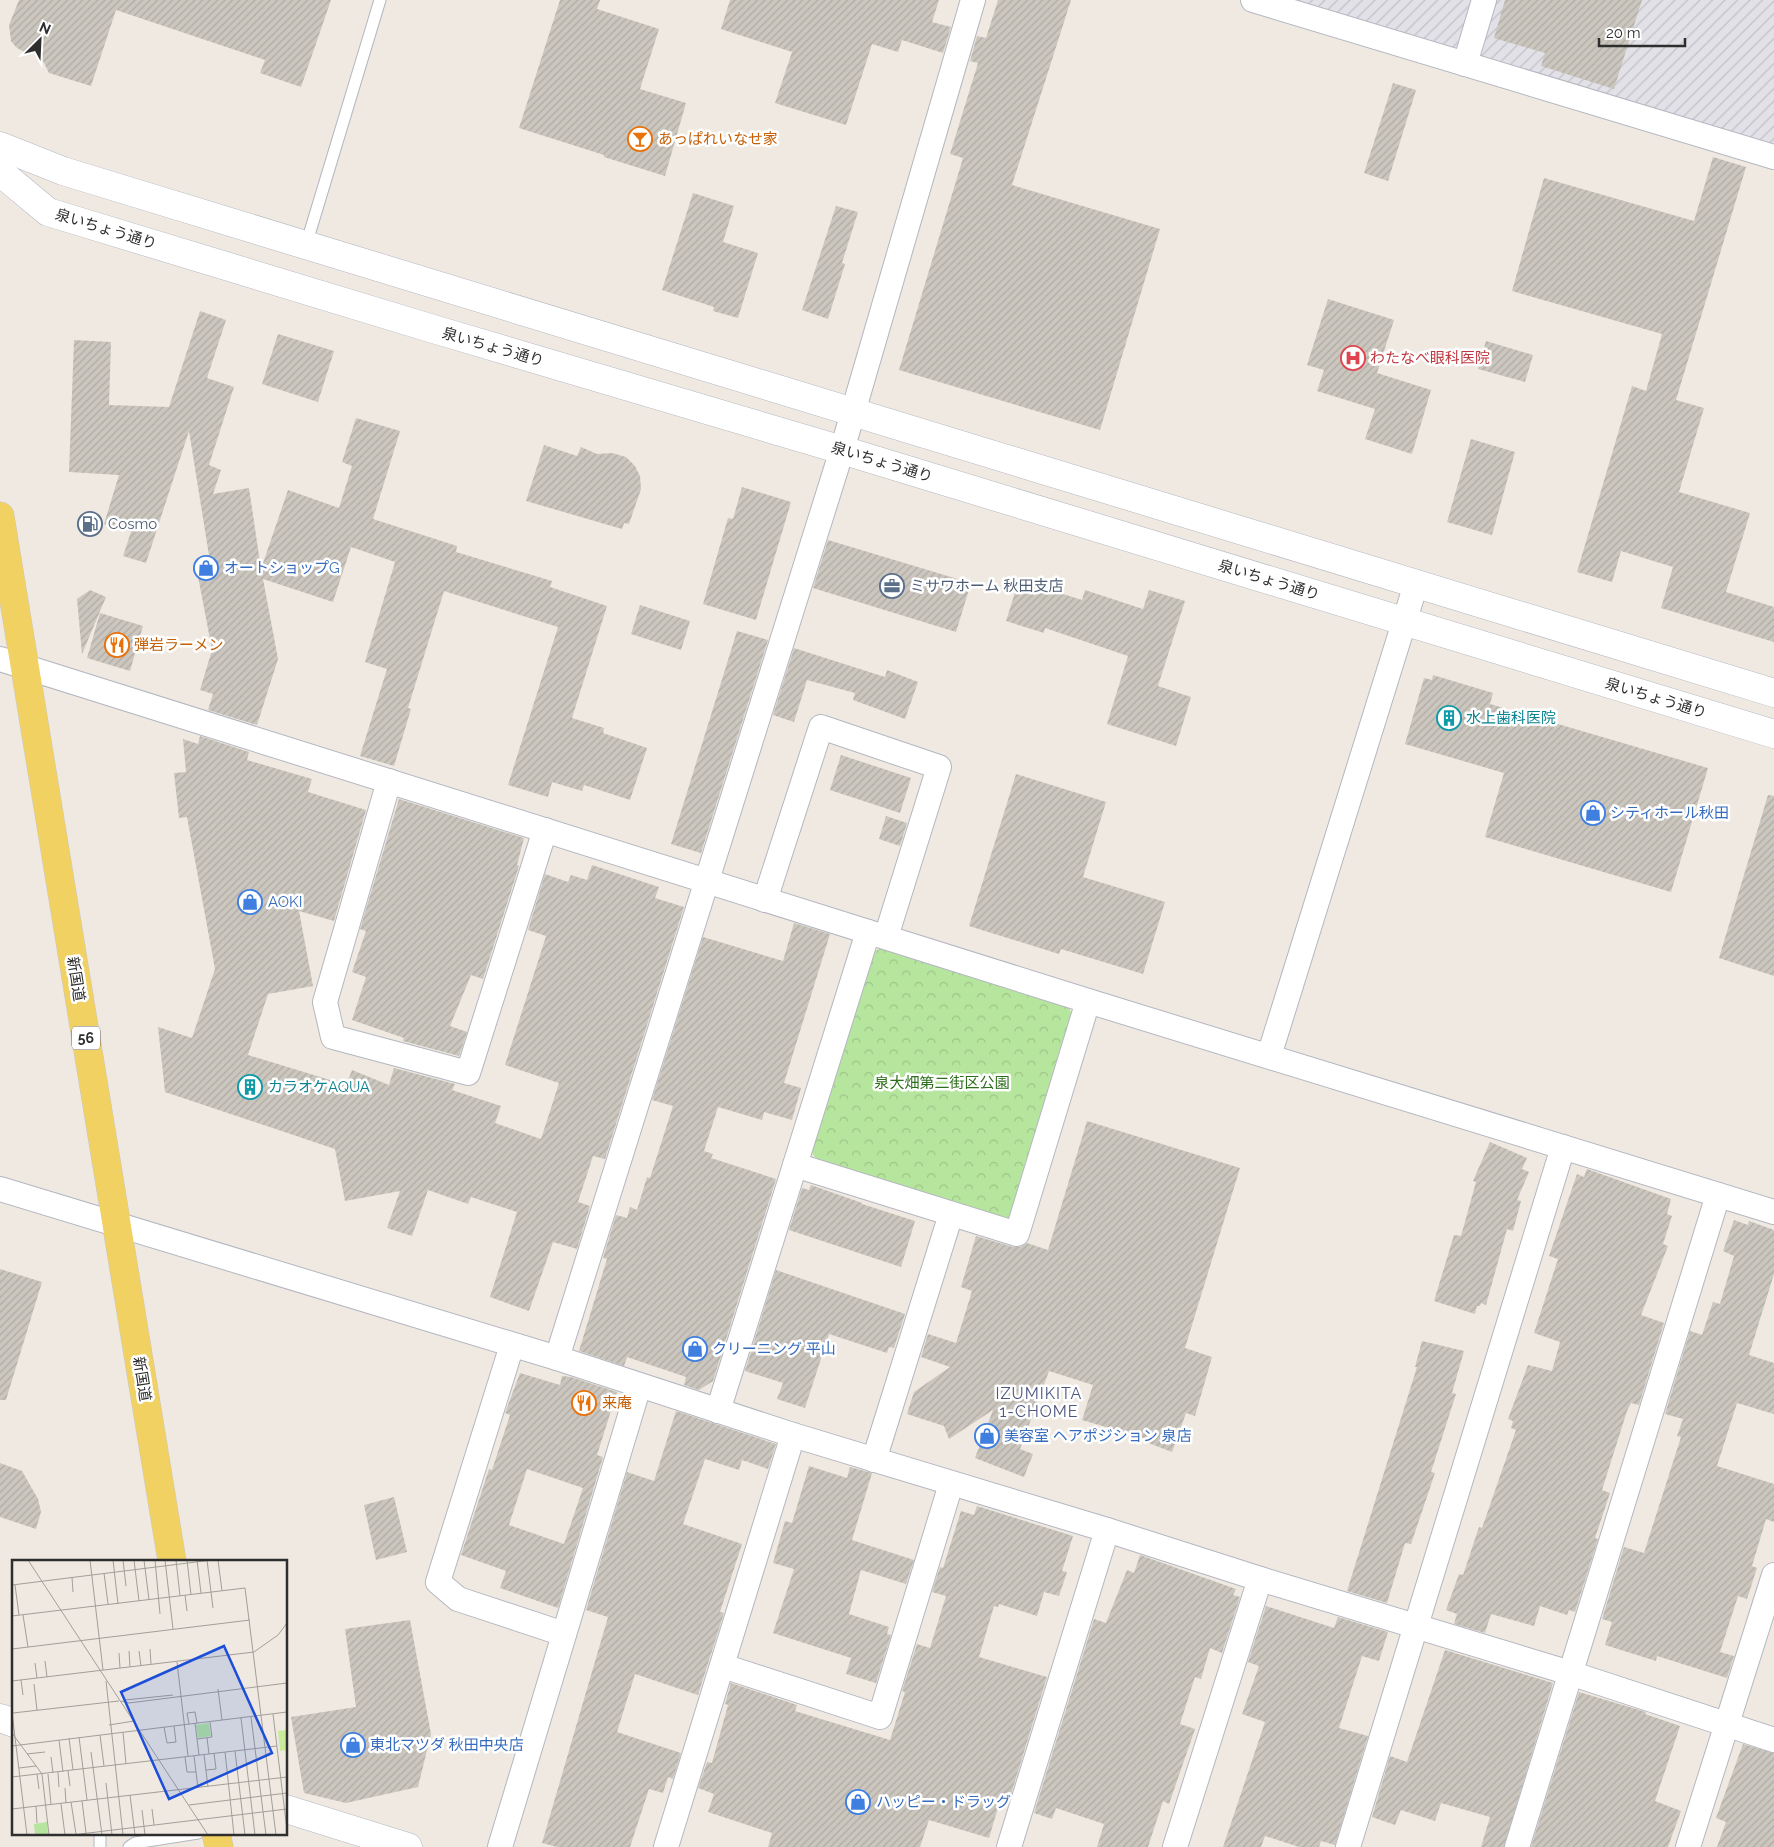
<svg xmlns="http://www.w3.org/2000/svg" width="1774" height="1847" font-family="Raleway,'Noto Sans JP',sans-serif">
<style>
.industrial{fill:url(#industrial-furrows)}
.park{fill:url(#park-crowns)}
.building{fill:url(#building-hatch);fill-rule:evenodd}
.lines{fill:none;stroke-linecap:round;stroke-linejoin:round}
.lane-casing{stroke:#b4b7c1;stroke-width:13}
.street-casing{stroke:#b4b7c1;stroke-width:26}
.secondary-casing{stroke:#b4b7c1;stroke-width:29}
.primary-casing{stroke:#c9c9c9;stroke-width:29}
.lane{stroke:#fff;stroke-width:11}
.street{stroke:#fff;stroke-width:24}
.secondary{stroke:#fff;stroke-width:28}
.primary{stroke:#f2d163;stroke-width:28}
.labels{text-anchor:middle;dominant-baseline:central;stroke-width:5;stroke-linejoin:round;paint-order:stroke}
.shield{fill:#fff;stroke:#6d6d6d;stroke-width:1}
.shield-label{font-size:14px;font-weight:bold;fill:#2e2e2e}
.food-label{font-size:15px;fill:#c56008;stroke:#fff;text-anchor:start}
.street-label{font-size:15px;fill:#2e2e2e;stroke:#fff}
.health-label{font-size:15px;fill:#be3a42;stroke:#fff;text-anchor:start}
.service-label{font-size:15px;fill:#4e5e75;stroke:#fff;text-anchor:start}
.shop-label{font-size:15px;fill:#366cbe;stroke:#fff;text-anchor:start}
.culture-label{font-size:15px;fill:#0d838f;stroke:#fff;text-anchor:start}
.park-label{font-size:15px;fill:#2c6e1b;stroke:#fff}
.neighbourhood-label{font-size:16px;letter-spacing:1px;fill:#4d5680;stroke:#fff}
.inset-road{fill:none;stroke:#a29e99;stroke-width:1}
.view{fill:#1d4ed8;fill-opacity:0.15;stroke:#1d4ed8;stroke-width:2.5}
.inset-edge{fill:none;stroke:#2e2e2e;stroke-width:2.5}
</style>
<defs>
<pattern id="industrial-furrows" width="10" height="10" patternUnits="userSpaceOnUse" patternTransform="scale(1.25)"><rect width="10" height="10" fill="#e3e1e8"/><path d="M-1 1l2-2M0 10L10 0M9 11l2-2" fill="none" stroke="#c3c1c7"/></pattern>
<pattern id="park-crowns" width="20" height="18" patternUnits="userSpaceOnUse" patternTransform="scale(1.25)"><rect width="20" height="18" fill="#b6e59e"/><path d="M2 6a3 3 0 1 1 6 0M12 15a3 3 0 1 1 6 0" fill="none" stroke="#9dc588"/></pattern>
<pattern id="building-hatch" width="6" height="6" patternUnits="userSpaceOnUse" patternTransform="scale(1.25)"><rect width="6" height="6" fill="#cbc7bf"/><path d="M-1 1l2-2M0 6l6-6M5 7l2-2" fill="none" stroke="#afaba4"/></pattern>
</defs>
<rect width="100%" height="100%" fill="#efe9e1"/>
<polygon class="industrial" points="1293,0 1774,0 1774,145"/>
<polygon class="park" points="883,948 1068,1007 1074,1017 1012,1217 997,1220 816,1159 810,1150 872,952"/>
<g class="building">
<polygon points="19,0 331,0 301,87 260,73 265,60 116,10 91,86 49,73 40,55 22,51 16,47 11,41 9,25"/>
<polygon points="560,0 600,0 597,9 659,29 640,89 686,103 665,176 604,157 604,155 519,128"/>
<polygon points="730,0 939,0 932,22 951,27 943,53 902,40 898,52 872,44 846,125 775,103 792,52 721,29"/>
<polygon points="998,0 1071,0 1012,185 1160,229 1100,430 899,370 963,158 950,154 978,63 970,61 977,36 986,38"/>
<polygon points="1505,0 1642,0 1614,89 1541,66 1545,53 1494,38"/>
<polygon points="1393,83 1416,90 1388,181 1364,173"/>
<polygon points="1713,157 1746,167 1676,400 1704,408 1679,492 1750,513 1726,592 1774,607 1774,642 1661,608 1673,567 1621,551 1612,582 1577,572 1632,386 1646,391 1662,334 1512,291 1544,178 1694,221"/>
<polygon points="693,193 734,206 723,242 758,253 738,318 713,311 714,307 662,290"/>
<polygon points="836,206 858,212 842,263 845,264 828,319 802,310"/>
<polygon points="1328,299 1394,320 1377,373 1431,390 1412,454 1365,439 1375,409 1317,391 1324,370 1307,365"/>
<polygon points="200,311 226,320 207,378 234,387 209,465 221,470 213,494 249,488 261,569 288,490 339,508 352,466 342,462 356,418 400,431 373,519 457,546 456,552 552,581 550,587 607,606 572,718 604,728 603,733 647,748 630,800 584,785 582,791 552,782 548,797 508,785 558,627 444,591 408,708 411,709 394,766 360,756 387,669 365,662 395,562 351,547 333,602 263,579 278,659 257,725 208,710 213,694 200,690 212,650 197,571 211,568 189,431 146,563 123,556 131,532 104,524 119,475 69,472 74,340 111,342 109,405 169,407"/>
<polygon points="278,334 334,351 318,402 262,384"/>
<polygon points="1486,341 1533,355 1525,382 1478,369"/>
<polygon points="1471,439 1515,452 1492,535 1447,522"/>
<polygon points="544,445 577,456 581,447 597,454 612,453 626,457 635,466 640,476 641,489 629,524 624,523 622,529 526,501"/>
<polygon points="742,487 791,502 756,620 703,604 728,518 733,519"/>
<polygon points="828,540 971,583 956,632 813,588"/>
<polygon points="1019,580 1082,600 1085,590 1143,609 1149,590 1185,601 1158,686 1191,697 1176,746 1107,724 1128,656 1045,628 1044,633 1006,621"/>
<polygon points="90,590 106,597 82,654 77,599"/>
<polygon points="640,605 690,621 681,650 631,634"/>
<polygon points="100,613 143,626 130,671 87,658"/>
<polygon points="737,631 768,640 701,853 671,844"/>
<polygon points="794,648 885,677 887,670 918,682 905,719 853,700 855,693 807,680 794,722 773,715"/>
<polygon points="1433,675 1493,693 1490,704 1708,768 1671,892 1485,837 1504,773 1405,744 1424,678 1432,680"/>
<polygon points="200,736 249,752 247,760 312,779 308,792 366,810 334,921 299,911 313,986 268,994 248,1055 330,1080 331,1085 332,1081 346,1086 352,1070 389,1085 394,1068 455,1084 452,1090 501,1106 495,1123 541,1139 559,1083 505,1065 546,936 528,930 545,874 568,882 571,875 587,880 592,865 659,887 655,898 684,907 605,1159 593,1156 578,1202 590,1206 577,1249 553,1242 529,1311 490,1297 517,1212 471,1197 468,1204 428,1190 412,1236 387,1228 400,1191 345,1201 335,1149 165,1092 158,1027 192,1038 215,969 187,817 179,818 174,773 186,772 183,739 198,744"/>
<polygon points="841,755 911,778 900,813 830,790"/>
<polygon points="1016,774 1106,802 1083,877 1165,902 1143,974 1061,949 1059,954 969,926"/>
<polygon points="1768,795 1774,796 1774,976 1719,958"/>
<polygon points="399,799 524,838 517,865 519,866 483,979 471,975 450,1026 467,1032 459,1056 403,1041 404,1038 352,1020 366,977 352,972 366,931 360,929"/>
<polygon points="886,816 907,823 900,846 879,839"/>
<polygon points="794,923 830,934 784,1083 801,1088 792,1120 764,1112 762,1120 718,1107 704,1151 713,1154 711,1158 776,1179 713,1381 699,1390 684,1385 686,1377 627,1357 624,1366 579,1351 607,1259 603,1258 616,1215 627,1218 630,1207 637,1210 647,1177 650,1178 673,1106 652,1100 703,937 783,961"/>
<polygon points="1087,1121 1240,1168 1185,1348 1212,1357 1195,1416 1186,1413 1172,1452 1146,1442 1147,1439 1082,1420 1093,1385 1049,1371 1020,1449 1033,1454 1024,1477 975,1458 993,1410 949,1439 944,1426 907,1414 914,1392 950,1367 921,1357 928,1334 956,1343 972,1291 961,1287 976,1236 1013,1247 1021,1247 1027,1243 1048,1250"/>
<polygon points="1490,1142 1527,1158 1522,1169 1529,1172 1517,1200 1521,1201 1513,1231 1507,1229 1486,1305 1481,1303 1480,1306 1477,1306 1475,1314 1434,1301 1454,1235 1461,1236 1476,1182 1473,1181"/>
<polygon points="1587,1169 1671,1199 1667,1214 1672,1216 1663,1244 1668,1246 1641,1315 1664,1323 1639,1405 1631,1403 1627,1411 1602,1490 1610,1493 1595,1538 1598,1539 1575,1612 1569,1610 1567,1615 1540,1606 1534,1626 1491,1614 1485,1633 1454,1624 1457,1614 1446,1610 1459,1574 1463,1575 1479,1527 1482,1528 1516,1430 1511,1428 1513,1421 1508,1419 1528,1365 1552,1371 1560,1342 1534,1333 1558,1259 1549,1256 1577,1174 1584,1177"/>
<polygon points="811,1185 862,1203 862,1204 915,1221 901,1267 789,1230 802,1188 809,1190"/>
<polygon points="1734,1220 1748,1225 1749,1221 1774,1230 1774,1274 1749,1355 1774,1363 1774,1414 1737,1403 1717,1466 1774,1484 1774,1522 1766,1519 1752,1566 1757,1568 1747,1599 1738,1596 1720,1652 1734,1656 1727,1678 1657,1656 1656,1661 1605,1645 1612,1622 1602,1619 1624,1547 1644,1553 1681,1437 1677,1436 1683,1419 1665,1414 1690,1331 1702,1335 1713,1302 1720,1304 1734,1256 1723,1251"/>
<polygon points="0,1269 42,1282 6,1400 0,1400"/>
<polygon points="776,1270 905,1314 894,1348 889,1347 887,1353 829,1334 805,1408 777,1399 783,1383 745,1371"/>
<polygon points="1422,1341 1464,1351 1452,1393 1456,1394 1431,1472 1435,1473 1411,1544 1405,1543 1387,1603 1347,1591 1417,1367 1415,1367"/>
<path d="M520,1373L560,1385L562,1376L571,1377L617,1392L597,1455L603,1457L558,1608L500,1588L506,1571L461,1555L489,1469L492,1470L510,1415L505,1413ZM527,1469L583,1488L564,1544L509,1525Z"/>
<polygon points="676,1411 776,1444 768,1469 742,1460 739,1470 705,1459 683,1524 742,1544 720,1612 724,1613 698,1695 635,1674 617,1732 681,1753 673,1779 668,1777 663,1793 649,1789 630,1847 557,1847 542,1843 608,1617 586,1610 627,1472 654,1481"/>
<polygon points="0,1463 22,1471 38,1499 41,1512 36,1529 0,1517"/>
<polygon points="809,1466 847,1478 850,1467 872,1473 852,1540 914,1560 906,1584 861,1570 849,1614 889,1627 887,1634 891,1635 876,1683 846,1674 851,1658 773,1633 794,1569 773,1563 785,1521 792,1523"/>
<polygon points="394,1497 407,1552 376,1560 364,1505"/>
<polygon points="977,1506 1073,1536 1062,1571 1067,1572 1059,1596 1044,1592 1037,1616 999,1604 998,1607 994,1606 979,1657 1047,1677 1008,1804 1000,1801 989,1838 929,1820 920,1847 768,1847 772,1833 708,1812 714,1794 698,1788 707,1762 712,1763 728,1705 725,1704 731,1683 797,1705 795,1711 890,1740 905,1692 902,1691 917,1644 930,1648 946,1596 932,1592 940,1567 943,1568 961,1511 974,1515"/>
<polygon points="1140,1555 1236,1589 1233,1595 1240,1597 1222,1653 1210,1648 1201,1679 1195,1677 1180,1724 1195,1729 1169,1804 1163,1801 1148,1847 1097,1847 1104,1824 1056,1808 1052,1819 1034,1813 1094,1619 1106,1623 1127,1570 1134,1573"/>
<polygon points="1266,1606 1334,1628 1338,1617 1388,1632 1379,1661 1362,1656 1339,1728 1368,1736 1335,1845 1321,1841 1319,1847 1299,1847 1265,1836 1261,1847 1223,1847 1265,1722 1242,1714 1259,1666 1248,1662"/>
<polygon points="410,1620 431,1734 418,1787 346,1803 304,1793 291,1717 356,1707 345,1629"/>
<polygon points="1445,1650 1553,1683 1504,1847 1481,1847 1490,1817 1441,1803 1435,1821 1401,1810 1395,1825 1372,1817 1390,1756 1407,1762"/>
<polygon points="1579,1692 1646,1712 1645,1714 1680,1726 1655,1801 1681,1811 1668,1847 1531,1847"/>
<polygon points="1743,1744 1774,1753 1774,1847 1717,1847 1726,1822 1716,1818"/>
</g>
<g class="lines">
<defs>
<g id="lane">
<polyline points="306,245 380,0"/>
<polyline points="100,1833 100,1847"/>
<polyline points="129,1847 135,1843 198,1833"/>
</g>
<g id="street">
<polyline points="1253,0 1774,157"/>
<polyline points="1465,64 1484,0"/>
<polyline points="0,659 1088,1001 1774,1212"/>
<polyline points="389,781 325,1002 333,1037 468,1073 545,830"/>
<polyline points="765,900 821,727 939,767 886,937"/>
<polyline points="1269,1056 1416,584"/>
<polyline points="795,1165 1017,1234 1088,1001"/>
<polyline points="0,1189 557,1358 793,1435 1107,1530 1260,1579 1570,1673 1774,1740"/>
<polyline points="512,1345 438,1582 458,1599 564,1634"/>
<polyline points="557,1358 842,450 973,0"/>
<polyline points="718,1411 868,932"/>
<polyline points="874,1460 951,1214"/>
<polyline points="723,1666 880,1717 951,1484"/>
<polyline points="500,1847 639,1386"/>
<polyline points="666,1847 793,1435"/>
<polyline points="1009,1847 1107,1530"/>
<polyline points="1175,1847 1260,1579"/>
<polyline points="1348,1847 1563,1147"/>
<polyline points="1517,1847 1718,1195"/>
<polyline points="1688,1847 1774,1575"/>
</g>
<g id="secondary">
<polyline points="0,146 63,171 1774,693"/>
<polyline points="0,172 48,212 430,328 842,450 1774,734"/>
<polyline points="0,1718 14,1723"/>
<polyline points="286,1809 408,1847"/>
</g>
<g id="primary">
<polyline points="0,516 172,1561"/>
<polyline points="216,1833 219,1847"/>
</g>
</defs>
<use href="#lane" class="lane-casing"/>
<use href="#street" class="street-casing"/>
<use href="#secondary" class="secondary-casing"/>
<use href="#primary" class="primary-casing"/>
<use href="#lane" class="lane"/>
<use href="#street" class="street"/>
<use href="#secondary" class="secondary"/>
<use href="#primary" class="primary"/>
</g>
<defs>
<symbol id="bar-ring" viewBox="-11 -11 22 22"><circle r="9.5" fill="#fff" stroke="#e8710a" stroke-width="1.5"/><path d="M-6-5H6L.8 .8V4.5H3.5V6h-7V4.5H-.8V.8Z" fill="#e8710a"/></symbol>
<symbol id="hospital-ring" viewBox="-11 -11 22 22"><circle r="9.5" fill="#fff" stroke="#e0444e" stroke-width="1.5"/><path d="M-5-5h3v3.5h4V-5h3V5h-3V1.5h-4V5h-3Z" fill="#e0444e"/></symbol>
<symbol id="fuel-ring" viewBox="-11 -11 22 22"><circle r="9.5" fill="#fff" stroke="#5c6f8a" stroke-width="1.5"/><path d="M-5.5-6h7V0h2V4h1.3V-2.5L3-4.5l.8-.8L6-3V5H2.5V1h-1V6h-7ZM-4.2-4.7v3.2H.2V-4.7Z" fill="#5c6f8a"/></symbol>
<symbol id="shop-ring" viewBox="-11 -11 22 22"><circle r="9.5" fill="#fff" stroke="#3f7fe0" stroke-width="1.5"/><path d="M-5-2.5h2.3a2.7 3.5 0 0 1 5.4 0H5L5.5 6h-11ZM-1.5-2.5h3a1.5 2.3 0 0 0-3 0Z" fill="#3f7fe0"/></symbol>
<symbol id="office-ring" viewBox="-11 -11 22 22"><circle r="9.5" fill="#fff" stroke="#5c6f8a" stroke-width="1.5"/><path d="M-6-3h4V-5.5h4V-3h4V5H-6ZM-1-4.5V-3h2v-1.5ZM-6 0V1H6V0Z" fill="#5c6f8a"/></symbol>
<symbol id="restaurant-ring" viewBox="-11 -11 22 22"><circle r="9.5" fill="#fff" stroke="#e8710a" stroke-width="1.5"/><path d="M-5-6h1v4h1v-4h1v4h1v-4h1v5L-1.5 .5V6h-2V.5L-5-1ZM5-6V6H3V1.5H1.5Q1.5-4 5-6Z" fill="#e8710a"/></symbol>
<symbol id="building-ring" viewBox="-11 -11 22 22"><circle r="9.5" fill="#fff" stroke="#0f9aa8" stroke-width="1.5"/><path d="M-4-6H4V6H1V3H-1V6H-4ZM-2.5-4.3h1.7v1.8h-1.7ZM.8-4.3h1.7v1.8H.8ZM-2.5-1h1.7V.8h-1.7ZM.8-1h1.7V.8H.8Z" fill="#0f9aa8"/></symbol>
</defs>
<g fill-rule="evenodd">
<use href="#bar-ring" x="626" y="125" width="28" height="28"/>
<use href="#hospital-ring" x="1339" y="344" width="28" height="28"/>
<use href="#fuel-ring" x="76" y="510" width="28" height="28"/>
<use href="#shop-ring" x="192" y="554" width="28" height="28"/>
<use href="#office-ring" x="878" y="572" width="28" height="28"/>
<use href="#restaurant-ring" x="103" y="631" width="28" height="28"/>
<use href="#building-ring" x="1435" y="704" width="28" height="28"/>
<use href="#shop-ring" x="1579" y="799" width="28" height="28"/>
<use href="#shop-ring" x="236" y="888" width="28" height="28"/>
<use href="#building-ring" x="236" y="1073" width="28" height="28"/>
<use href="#shop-ring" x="681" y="1335" width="28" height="28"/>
<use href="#restaurant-ring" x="570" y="1389" width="28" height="28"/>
<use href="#shop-ring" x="973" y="1422" width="28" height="28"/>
<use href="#shop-ring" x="339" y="1731" width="28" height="28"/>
<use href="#shop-ring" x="844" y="1788" width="28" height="28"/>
</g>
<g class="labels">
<rect class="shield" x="72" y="1026.5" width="28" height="23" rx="4"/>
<g class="shield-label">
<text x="86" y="1038">56</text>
</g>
<g class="food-label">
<text x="658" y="139">あっぱれいなせ家</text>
<text x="134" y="645">弾岩ラーメン</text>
<text x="602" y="1403">来庵</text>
</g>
<g class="street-label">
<text transform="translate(106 229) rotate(17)">泉いちょう通り</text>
<text transform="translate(493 347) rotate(16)">泉いちょう通り</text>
<text transform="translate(882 462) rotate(17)">泉いちょう通り</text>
<text transform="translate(1269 580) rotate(17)">泉いちょう通り</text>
<text transform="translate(1656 698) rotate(17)">泉いちょう通り</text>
<text transform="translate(76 979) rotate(81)">新国道</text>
<text transform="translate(142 1379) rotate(81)">新国道</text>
</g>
<g class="health-label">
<text x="1370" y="358">わたなべ眼科医院</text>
</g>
<g class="service-label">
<text x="108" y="524">Cosmo</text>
<text x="910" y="586">ミサワホーム 秋田支店</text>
</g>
<g class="shop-label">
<text x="224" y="568">オートショップG</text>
<text x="1610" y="813">シティホール秋田</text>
<text x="268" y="902">AOKI</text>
<text x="712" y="1349">クリーニング 平山</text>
<text x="1004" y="1436">美容室 ヘアポジション 泉店</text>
<text x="370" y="1745">東北マツダ 秋田中央店</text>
<text x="876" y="1802">ハッピー・ドラッグ</text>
</g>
<g class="culture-label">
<text x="1466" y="718">水上歯科医院</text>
<text x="268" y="1087">カラオケAQUA</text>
</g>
<g class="park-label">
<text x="942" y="1083">泉大畑第二街区公園</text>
</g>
<g class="neighbourhood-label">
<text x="1039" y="1393">IZUMIKITA<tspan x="1039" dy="18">1-CHOME</tspan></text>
</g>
</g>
<g transform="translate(12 1560)">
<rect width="275" height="275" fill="#efe9e1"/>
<path d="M35,262L36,275H23L22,264Z" fill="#b6e59e"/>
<path d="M197,163L199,176L186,178L184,165Z" fill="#b6e59e"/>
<path d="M275,170V190L268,191L266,171Z" fill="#c9ec9a"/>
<path class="inset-road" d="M16,0L196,275M78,0L91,110M101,0L106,44M111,0L114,26M122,0L127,41M132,0L137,40M143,0L148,54M153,0L161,69M164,0L168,36M175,0L179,35M185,0L189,33M195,0L201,48M206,0L210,31M92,13L96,44M60,17L61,32M0,25L200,0M3,25L7,55M173,35L175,51M11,55L16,87M0,56L233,28L264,275M0,89L238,60M138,89L139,104M117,91L118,107M127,91L129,106M107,93L108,108M33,101L35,117M165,102L176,196M23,103L25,118M9,120L11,135M0,121L242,92L266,75L275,63M94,121L111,275M22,124L25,150M206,129L210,160M113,140L161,135M109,141L117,143L275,123M0,153L15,275M1,153L107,141M261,154L275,270M239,157L254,275M229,158L243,275M183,163L187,195M177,164L175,153L183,152L185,163M97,165L122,161M152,167L155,183L164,182L162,166M111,172L114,204M0,173L30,214L37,275M88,175L92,206M67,177L75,240M57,178L61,210M195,178L197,194M185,179L200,177L198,162M47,180L51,212M0,186L275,152M223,191L233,275M79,192L90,275M213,192L222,275M15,194L33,192M192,195L196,227M182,196L186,228M39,197L41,213M173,197L175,212H184M7,208L24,206M194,210L204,209L202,193M56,211L58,226M46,212L47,227M25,214L27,229M36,214L39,244M0,217L265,186M94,223L100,275M53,228L54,243M118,235L123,275M70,241L74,273M59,242L64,274M49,244L53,275M177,245L275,233M24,246L25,263M0,249L275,217M140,249L142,265M130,250L133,275M60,275L275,249"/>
<path class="view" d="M212,86L260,193L157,239L109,132Z"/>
<rect width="275" height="275" class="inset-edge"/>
</g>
<g transform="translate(40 40) rotate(24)" stroke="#ffffff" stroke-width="4" paint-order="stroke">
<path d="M0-4L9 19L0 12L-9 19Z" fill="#2e2e2e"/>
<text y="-8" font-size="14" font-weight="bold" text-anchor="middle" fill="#2e2e2e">N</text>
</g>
<path d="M1599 38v8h86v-8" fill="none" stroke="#2e2e2e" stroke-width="2.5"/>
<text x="1606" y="38" font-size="15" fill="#2e2e2e" stroke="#ffffff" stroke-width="4" paint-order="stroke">20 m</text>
</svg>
